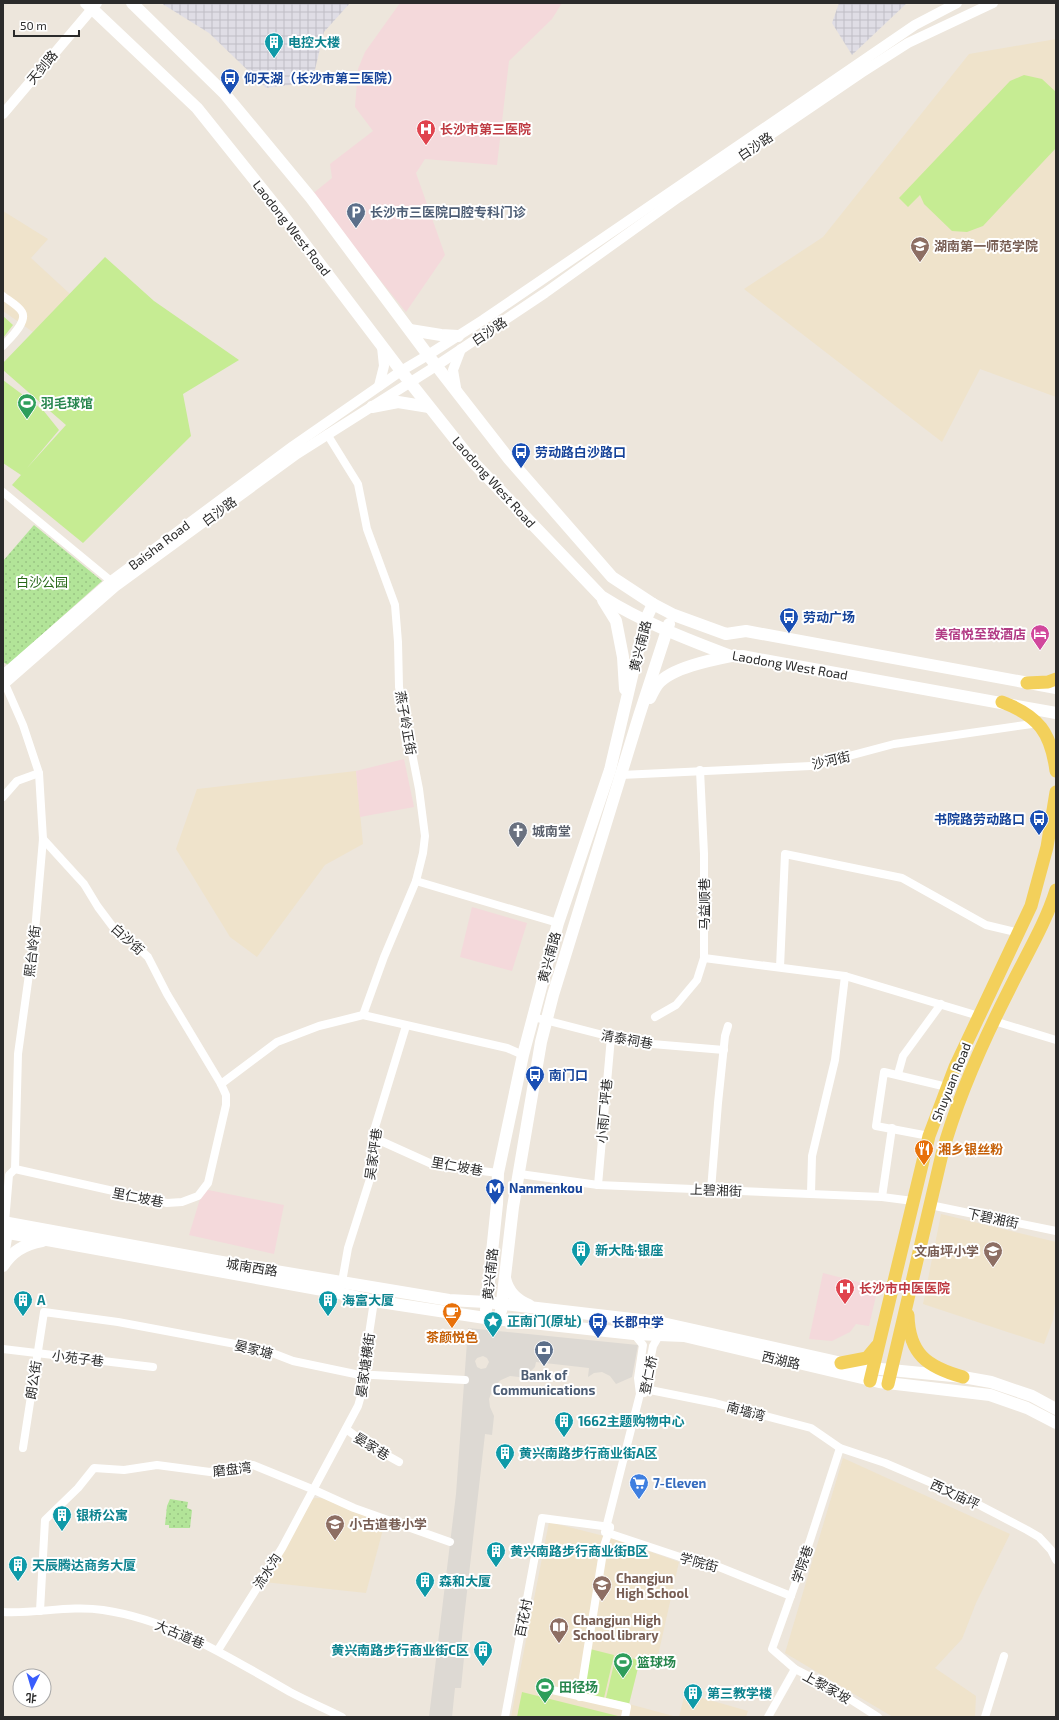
<svg xmlns="http://www.w3.org/2000/svg" width="1059" height="1720" font-family="'Exo 2','Noto Sans SC',sans-serif">
<style>
.industrial{fill:url(#industrial-grid)}
.education{fill:#efe3cb}
.medical{fill:#f4d9db}
.park{fill:url(#park-dots)}
.pitch{fill:#c6ec93}
.plaza{fill:#ddd9d3;fill-rule:evenodd}
.lines{fill:none;stroke-linecap:round;stroke-linejoin:round}
.minor{stroke:#fff;stroke-width:8}
.tertiary{stroke:#fff;stroke-width:10}
.secondary{stroke:#fff;stroke-width:12}
.primary{stroke:#f3d05b;stroke-width:13}
.labels{text-anchor:middle;dominant-baseline:central;stroke-width:4;stroke-linejoin:round;paint-order:stroke}
.culture-label{font-size:13px;font-weight:bold;fill:#0d838f;stroke:#fff;text-anchor:start}
.street-label{font-size:13px;fill:#2b2b2b;stroke:#fff}
.transit-label{font-size:13px;font-weight:bold;fill:#164399;stroke:#fff;text-anchor:start}
.health-label{font-size:13px;font-weight:bold;fill:#be3a42;stroke:#fff;text-anchor:start}
.service-label{font-size:13px;font-weight:bold;fill:#4e5e75;stroke:#fff;text-anchor:start}
.education-label{font-size:13px;font-weight:bold;fill:#785e54;stroke:#fff;text-anchor:start}
.leisure-label{font-size:13px;font-weight:bold;fill:#27864d;stroke:#fff;text-anchor:start}
.park-label{font-size:13px;fill:#296919;stroke:#fff}
.hotel-label{font-size:13px;font-weight:bold;fill:#b23c85;stroke:#fff;text-anchor:end}
.worship-label{font-size:13px;font-weight:bold;fill:#5b616d;stroke:#fff;text-anchor:start}
.food-label{font-size:13px;font-weight:bold;fill:#c56008;stroke:#fff;text-anchor:start}
.shop-label{font-size:13px;font-weight:bold;fill:#366cbe;stroke:#fff;text-anchor:start}
</style>
<defs>
<pattern id="industrial-grid" width="8" height="8" patternUnits="userSpaceOnUse"><rect width="8" height="8" fill="#dfdde5"/><path d="M0 4h8M4 0v8" fill="none" stroke="#c0bec5"/></pattern>
<pattern id="park-dots" width="8" height="8" patternUnits="userSpaceOnUse"><rect width="8" height="8" fill="#b2e498"/><path d="M2 2h.1M6 6h.1" fill="none" stroke="#99c483" stroke-width="1.8" stroke-linecap="round"/></pattern>
</defs>
<rect width="100%" height="100%" fill="#ede6dc"/>
<g class="industrial">
<polygon points="161,3 350,3 324,32 312,82 266,88 209,33"/>
<polygon points="839,3 907,3 852,55 832,23"/>
</g>
<g class="education">
<polygon points="1056,39 1056,397 980,369 942,442 744,289 823,237 969,54"/>
<polygon points="3,211 48,239 31,258 70,294 33,332 3,311"/>
<polygon points="356,771 363,844 325,865 257,957 230,937 176,849 197,789"/>
<polygon points="941,1214 1056,1242 1056,1295 1053,1320 1044,1344 923,1304"/>
<polygon points="843,1458 1010,1534 976,1603 962,1639 935,1668 976,1696 975,1717 893,1717 785,1653"/>
<polygon points="315,1498 322,1498 385,1522 366,1593 264,1582 310,1501"/>
<polygon points="549,1522 612,1538 679,1562 657,1660 641,1656 629,1704 677,1717 511,1717"/>
<polygon points="685,1693 748,1711 746,1717 679,1717"/>
</g>
<g class="medical">
<polygon points="400,3 562,3 552,19 509,61 497,165 425,159 416,173 445,255 406,312 311,195 332,178 330,164 373,131 355,107 358,69 365,52"/>
<polygon points="404,759 414,807 360,817 356,771"/>
<polygon points="472,907 527,923 512,971 460,957"/>
<polygon points="203,1189 284,1205 274,1254 189,1235"/>
<polygon points="823,1273 878,1287 869,1326 856,1324 850,1332 832,1341 809,1339"/>
</g>
<g class="park">
<polygon points="34,525 102,581 8,665 3,662 3,561"/>
<polygon points="170,1499 188,1502 187,1508 192,1510 190,1528 169,1528 169,1525 165,1525 167,1506"/>
</g>
<g class="pitch">
<polygon points="1024,75 1042,79 1056,92 1056,148 983,226 967,232 952,231 924,204 920,195 908,207 899,198 1010,81"/>
<polygon points="105,257 154,301 239,360 183,394 191,436 83,543 12,485 21,475 3,463 3,380 43,410 59,430 27,468 66,425 3,370 3,363"/>
<polygon points="3,316 13,325 3,338"/>
<polygon points="590,1649 614,1655 604,1698 581,1692"/>
<polygon points="616,1655 640,1660 629,1704 606,1698"/>
<polygon points="522,1692 618,1716 618,1717 517,1717"/>
</g>
<path class="plaza" d="M468,1328L638,1345L632,1377L616,1384L610,1376L602,1372L594,1373L588,1377L589,1368L536,1362L535,1367L529,1373L528,1382L519,1377L510,1376L501,1380L494,1386L489,1399L490,1407L494,1416L492,1435L485,1434L463,1627L460,1657L464,1658L461,1688H455L452,1717H429L456,1494ZM483,1356L487,1358L489,1362L486,1368L481,1369L477,1367L475,1361L477,1358Z"/>
<g class="lines">
<g class="minor">
<path d="M3,296C8,300 19,306 22,312C28,322 9,339 3,346"/>
<polyline points="327,434 358,484 367,529 395,605 398,642 399,687 419,789 425,836 423,853 416,881 384,957 363,1015"/>
<polyline points="3,492 111,581"/>
<polyline points="5,684 23,725 39,773 43,839 35,931 18,1054 15,1169 9,1175 5,1222"/>
<polyline points="621,775 811,766 894,744 1039,723"/>
<polyline points="3,797 17,781 39,773"/>
<polyline points="416,881 558,923"/>
<polyline points="704,958 845,976 979,1016"/>
<polyline points="780,967 785,854 902,878 986,925 1020,933"/>
<polyline points="533,1017 611,1037 652,1044 724,1050"/>
<polyline points="655,1017 676,1005 697,980 704,958 704,854 700,770"/>
<polyline points="994,1021 1056,1040"/>
<polyline points="898,1074 903,1056 941,1004"/>
<polyline points="221,1084 277,1042 319,1026 363,1015 507,1048 523,1055"/>
<polyline points="929,1136 876,1126 884,1072 947,1087"/>
<polyline points="372,1137 434,1165 498,1173"/>
<polyline points="15,1169 167,1203 182,1202 198,1196 208,1183 226,1105 226,1095 221,1084 167,994 148,957 131,941 113,927 98,907 84,884 43,839"/>
<polyline points="520,1174 598,1185 882,1197 913,1201"/>
<polyline points="598,1185 611,1037"/>
<polyline points="711,1190 718,1103 725,1036 728,1026"/>
<polyline points="811,1193 812,1156 835,1060 845,976"/>
<polyline points="882,1197 892,1128"/>
<polyline points="930,1205 1056,1231"/>
<polyline points="342,1282 348,1248 370,1179 372,1137 406,1026"/>
<polyline points="634,1334 643,1345 638,1378 640,1394 605,1532 680,1557 719,1567 791,1596"/>
<polyline points="3,1349 153,1367"/>
<polyline points="645,1389 715,1403 811,1428 840,1448 885,1463 960,1495 1027,1530 1039,1537 1051,1550 1056,1560"/>
<polyline points="644,1393 653,1346 660,1334"/>
<polyline points="346,1429 365,1443 399,1462"/>
<polyline points="23,1448 44,1312 118,1322 262,1349 293,1361 355,1374 465,1380"/>
<polyline points="840,1448 802,1565 772,1649 795,1669 834,1689 878,1717"/>
<polyline points="40,1611 45,1520 78,1488 94,1468 124,1470 157,1465 210,1472 242,1465 253,1465 312,1489 354,1508 450,1542"/>
<path d="M3,1612C36,1614 70,1605 103,1610C172,1620 230,1658 290,1692C307,1701 324,1708 342,1717"/>
<polyline points="218,1650 282,1548 358,1406 365,1382 363,1374 374,1301"/>
<polyline points="539,1687 627,1707 625,1717"/>
<polyline points="580,1697 604,1546 610,1528"/>
<polyline points="505,1717 542,1518 610,1527"/>
<polyline points="768,1717 795,1669"/>
<polyline points="985,1717 1004,1656"/>
</g>
<g class="tertiary">
<polyline points="3,114 97,3"/>
<polyline points="379,386 384,366 382,347"/>
<polyline points="457,393 453,370 461,349"/>
<polyline points="3,675 111,581 293,446 401,371 428,355 483,320 915,25 957,3"/>
<polyline points="3,685 115,587 297,454 436,366 545,293 679,197 861,73 908,43 993,3"/>
</g>
<g class="secondary">
<path d="M86,3L197,108L282,214L401,371L474,463L601,596C642,622 686,639 731,656H742L1056,713"/>
<polyline points="132,3 224,93 311,198 428,355 509,459 612,577 653,604 674,615 726,634 746,631 1056,688"/>
<polyline points="410,330 441,335 458,336"/>
<polyline points="372,407 398,402 429,407"/>
<polyline points="603,600 616,621 623,657 625,689"/>
<path d="M650,698C652,694 655,688 658,684C671,668 711,660 731,656"/>
<polyline points="3,1222 216,1261 449,1300 486,1302 658,1322 860,1367 963,1377 991,1382 1032,1396 1056,1409"/>
<polyline points="3,1232 339,1293 374,1301 485,1318 634,1334 684,1336 879,1382 990,1395 1027,1408 1056,1423"/>
<polyline points="3,1256 8,1226"/>
<path d="M3,1266C12,1251 25,1244 42,1241"/>
<path d="M505,1278C508,1292 516,1300 529,1305"/>
<polyline points="486,1310 497,1204 498,1173 523,1055 558,923 610,770 645,621 653,604"/>
<polyline points="501,1311 513,1207 541,1042 553,995 639,716 669,624"/>
</g>
<g class="primary">
<polyline points="1027,683 1048,682 1056,679"/>
<path d="M1002,702C1039,716 1051,733 1056,771"/>
<path d="M908,1315C909,1354 927,1367 963,1377"/>
<polyline points="841,1363 867,1358 877,1346"/>
<polyline points="870,1381 929,1136 955,1067 1031,906 1047,847 1056,792"/>
<path d="M888,1384L942,1154C958,1096 982,1043 1009,990C1025,957 1045,925 1056,890"/>
</g>
</g>
<defs>
<symbol id="building-pin" viewBox="-11 -11 22 30"><path d="M0 17L-7.5 6A9.5 9.5 0 1 1 7.5 6Z" fill="#0f9aa8" stroke="#fff"/><path d="M-4-6H4V6H1V3H-1V6H-4ZM-2.5-4.3h1.7v1.8h-1.7ZM.8-4.3h1.7v1.8H.8ZM-2.5-1h1.7V.8h-1.7ZM.8-1h1.7V.8H.8Z" fill="#fff"/></symbol>
<symbol id="bus-pin" viewBox="-11 -11 22 30"><path d="M0 17L-7.5 6A9.5 9.5 0 1 1 7.5 6Z" fill="#1a4fb4" stroke="#fff"/><path d="M-5-6H5V4H4V6H2V4H-2V6H-4V4H-5ZM-3.5-4V0h7V-4ZM-3.5 1.2v1.5H-2V1.2ZM2 1.2v1.5H3.5V1.2Z" fill="#fff"/></symbol>
<symbol id="hospital-pin" viewBox="-11 -11 22 30"><path d="M0 17L-7.5 6A9.5 9.5 0 1 1 7.5 6Z" fill="#e0444e" stroke="#fff"/><path d="M-5-5h3v3.5h4V-5h3V5h-3V1.5h-4V5h-3Z" fill="#fff"/></symbol>
<symbol id="parking-pin" viewBox="-11 -11 22 30"><path d="M0 17L-7.5 6A9.5 9.5 0 1 1 7.5 6Z" fill="#5c6f8a" stroke="#fff"/><path d="M-3.5-5.5H1a3.5 3.5 0 0 1 0 7H-1V5.5H-3.5ZM-1-3.4V-.6H.8a1.4 1.4 0 0 0 0-2.8Z" fill="#fff"/></symbol>
<symbol id="university-pin" viewBox="-11 -11 22 30"><path d="M0 17L-7.5 6A9.5 9.5 0 1 1 7.5 6Z" fill="#8d6e63" stroke="#fff"/><path d="M0-5L7-2L0 1L-7-2ZM-4 1L0 2.5L4 1V4Q0 6-4 4Z" fill="#fff"/></symbol>
<symbol id="stadium-pin" viewBox="-11 -11 22 30"><path d="M0 17L-7.5 6A9.5 9.5 0 1 1 7.5 6Z" fill="#2e9e5b" stroke="#fff"/><path d="M0-5a6.5 5 0 1 0 0 10a6.5 5 0 1 0 0-10ZM-3.5-1.8h7v3.6h-7Z" fill="#fff"/></symbol>
<symbol id="hotel-pin" viewBox="-11 -11 22 30"><path d="M0 17L-7.5 6A9.5 9.5 0 1 1 7.5 6Z" fill="#d1479c" stroke="#fff"/><path d="M-6-4.5h1.5V1H6V5H4.5V3h-9V5H-6ZM-4 0a1.8 1.8 0 1 1 3.6 0ZM.5 0V-2.5h3Q6-2.5 6 0Z" fill="#fff"/></symbol>
<symbol id="church-pin" viewBox="-11 -11 22 30"><path d="M0 17L-7.5 6A9.5 9.5 0 1 1 7.5 6Z" fill="#6b7280" stroke="#fff"/><path d="M-1.2-6h2.4v3.5h3.3v2.4h-3.3V6h-2.4V-.1h-3.3v-2.4h3.3Z" fill="#fff"/></symbol>
<symbol id="restaurant-pin" viewBox="-11 -11 22 30"><path d="M0 17L-7.5 6A9.5 9.5 0 1 1 7.5 6Z" fill="#e8710a" stroke="#fff"/><path d="M-5-6h1v4h1v-4h1v4h1v-4h1v5L-1.5 .5V6h-2V.5L-5-1ZM5-6V6H3V1.5H1.5Q1.5-4 5-6Z" fill="#fff"/></symbol>
<symbol id="metro-pin" viewBox="-11 -11 22 30"><path d="M0 17L-7.5 6A9.5 9.5 0 1 1 7.5 6Z" fill="#1a4fb4" stroke="#fff"/><path d="M-5.5 5V-5H-3L0 0L3-5H5.5V5H3V-.5L0 4L-3-.5V5Z" fill="#fff"/></symbol>
<symbol id="school-pin" viewBox="-11 -11 22 30"><path d="M0 17L-7.5 6A9.5 9.5 0 1 1 7.5 6Z" fill="#8d6e63" stroke="#fff"/><path d="M0-5L7-2L0 1L-7-2ZM-4 1L0 2.5L4 1V4Q0 6-4 4Z" fill="#fff"/></symbol>
<symbol id="cafe-pin" viewBox="-11 -11 22 30"><path d="M0 17L-7.5 6A9.5 9.5 0 1 1 7.5 6Z" fill="#e8710a" stroke="#fff"/><path d="M-5.5-4.5H6V0H3Q3 3.5 0 3.5H-2.5Q-5.5 3.5-5.5 0ZM3-3.2v2h1.7v-2ZM-6 4.5H4V6H-6Z" fill="#fff"/></symbol>
<symbol id="sight-pin" viewBox="-11 -11 22 30"><path d="M0 17L-7.5 6A9.5 9.5 0 1 1 7.5 6Z" fill="#0f9aa8" stroke="#fff"/><path d="M0-6L1.8-2.2L6-1.7L2.9 1.2L3.7 5.4L0 3.3L-3.7 5.4L-2.9 1.2L-6-1.7L-1.8-2.2Z" fill="#fff"/></symbol>
<symbol id="bank-pin" viewBox="-11 -11 22 30"><path d="M0 17L-7.5 6A9.5 9.5 0 1 1 7.5 6Z" fill="#5c6f8a" stroke="#fff"/><path d="M-6-4H6V4H-6ZM0-2.3a2.3 2.3 0 1 0 0 4.6a2.3 2.3 0 1 0 0-4.6Z" fill="#fff"/></symbol>
<symbol id="supermarket-pin" viewBox="-11 -11 22 30"><path d="M0 17L-7.5 6A9.5 9.5 0 1 1 7.5 6Z" fill="#3f7fe0" stroke="#fff"/><path d="M-6-5.5h2.5l.6 2H6L4.5 2H-2.5L-4.4-4H-6ZM-1.5 3.2a1.3 1.3 0 1 0 .1 0ZM3 3.2a1.3 1.3 0 1 0 .1 0Z" fill="#fff"/></symbol>
<symbol id="library-pin" viewBox="-11 -11 22 30"><path d="M0 17L-7.5 6A9.5 9.5 0 1 1 7.5 6Z" fill="#8d6e63" stroke="#fff"/><path d="M-6-4Q-3-5.5-.7-3.5V5Q-3 3-6 4ZM6-4Q3-5.5 .7-3.5V5Q3 3 6 4Z" fill="#fff"/></symbol>
</defs>
<g fill-rule="evenodd">
<use href="#building-pin" x="263" y="31" width="22" height="30"/>
<use href="#bus-pin" x="219" y="67" width="22" height="30"/>
<use href="#hospital-pin" x="415" y="118" width="22" height="30"/>
<use href="#parking-pin" x="345" y="201" width="22" height="30"/>
<use href="#university-pin" x="909" y="235" width="22" height="30"/>
<use href="#stadium-pin" x="16" y="392" width="22" height="30"/>
<use href="#bus-pin" x="510" y="441" width="22" height="30"/>
<use href="#bus-pin" x="778" y="606" width="22" height="30"/>
<use href="#hotel-pin" x="1029" y="623" width="22" height="30"/>
<use href="#bus-pin" x="1028" y="808" width="22" height="30"/>
<use href="#church-pin" x="507" y="820" width="22" height="30"/>
<use href="#bus-pin" x="524" y="1064" width="22" height="30"/>
<use href="#restaurant-pin" x="913" y="1138" width="22" height="30"/>
<use href="#metro-pin" x="484" y="1177" width="22" height="30"/>
<use href="#building-pin" x="570" y="1239" width="22" height="30"/>
<use href="#school-pin" x="982" y="1240" width="22" height="30"/>
<use href="#hospital-pin" x="834" y="1277" width="22" height="30"/>
<use href="#building-pin" x="12" y="1289" width="22" height="30"/>
<use href="#building-pin" x="317" y="1289" width="22" height="30"/>
<use href="#cafe-pin" x="441" y="1301" width="22" height="30"/>
<use href="#sight-pin" x="482" y="1310" width="22" height="30"/>
<use href="#bus-pin" x="587" y="1311" width="22" height="30"/>
<use href="#bank-pin" x="533" y="1339" width="22" height="30"/>
<use href="#building-pin" x="553" y="1410" width="22" height="30"/>
<use href="#building-pin" x="494" y="1442" width="22" height="30"/>
<use href="#supermarket-pin" x="628" y="1472" width="22" height="30"/>
<use href="#building-pin" x="51" y="1504" width="22" height="30"/>
<use href="#school-pin" x="324" y="1513" width="22" height="30"/>
<use href="#building-pin" x="485" y="1540" width="22" height="30"/>
<use href="#building-pin" x="7" y="1554" width="22" height="30"/>
<use href="#building-pin" x="414" y="1570" width="22" height="30"/>
<use href="#school-pin" x="591" y="1574" width="22" height="30"/>
<use href="#library-pin" x="548" y="1616" width="22" height="30"/>
<use href="#building-pin" x="472" y="1639" width="22" height="30"/>
<use href="#stadium-pin" x="612" y="1651" width="22" height="30"/>
<use href="#stadium-pin" x="534" y="1676" width="22" height="30"/>
<use href="#building-pin" x="682" y="1682" width="22" height="30"/>
</g>
<g class="labels">
<g class="culture-label">
<text x="288" y="42">电控大楼</text>
<text x="595" y="1250">新大陆·银座</text>
<text x="37" y="1300">A</text>
<text x="342" y="1300">海富大厦</text>
<text x="507" y="1321">正南门(原址)</text>
<text x="578" y="1421">1662主题购物中心</text>
<text x="519" y="1453">黄兴南路步行商业街A区</text>
<text x="76" y="1515">银桥公寓</text>
<text x="510" y="1551">黄兴南路步行商业街B区</text>
<text x="32" y="1565">天辰腾达商务大厦</text>
<text x="439" y="1581">森和大厦</text>
<text x="469" y="1650" text-anchor="end">黄兴南路步行商业街C区</text>
<text x="707" y="1693">第三教学楼</text>
</g>
<g class="street-label">
<text transform="translate(42 67) rotate(-50)">天剑路</text>
<text transform="translate(755 146) rotate(-34)">白沙路</text>
<text transform="translate(292 228) rotate(52)">Laodong West Road</text>
<text transform="translate(489 331) rotate(-34)">白沙路</text>
<text transform="translate(494 482) rotate(48)">Laodong West Road</text>
<text transform="translate(219 511) rotate(-36)">白沙路</text>
<text transform="translate(159 545) rotate(-37)">Baisha Road</text>
<text transform="translate(640 646) rotate(-76)">黄兴南路</text>
<text transform="translate(790 665) rotate(10)">Laodong West Road</text>
<text transform="translate(406 723) rotate(80)">燕子岭正街</text>
<text transform="translate(831 760) rotate(-13)">沙河街</text>
<text transform="translate(704 904) rotate(-90)">马益顺巷</text>
<text transform="translate(128 939) rotate(42)">白沙街</text>
<text transform="translate(32 951) rotate(-83)">熙台岭街</text>
<text transform="translate(549 957) rotate(-75)">黄兴南路</text>
<text transform="translate(627 1039) rotate(10)">清泰祠巷</text>
<text transform="translate(951 1082) rotate(-68)">Shuyuan Road</text>
<text transform="translate(604 1111) rotate(-85)">小雨厂坪巷</text>
<text transform="translate(373 1154) rotate(-82)">吴家坪巷</text>
<text transform="translate(457 1166) rotate(10)">里仁坡巷</text>
<text transform="translate(716 1190) rotate(2)">上碧湘街</text>
<text transform="translate(138 1197) rotate(11)">里仁坡巷</text>
<text transform="translate(993 1218) rotate(12)">下碧湘街</text>
<text transform="translate(252 1267) rotate(9)">城南西路</text>
<text transform="translate(490 1274) rotate(-84)">黄兴南路</text>
<text transform="translate(254 1349) rotate(14)">晏家塘</text>
<text transform="translate(78 1358) rotate(7)">小苑子巷</text>
<text transform="translate(781 1360) rotate(13)">西湖路</text>
<text transform="translate(365 1365) rotate(-82)">晏家塘横街</text>
<text transform="translate(648 1375) rotate(-79)">登仁桥</text>
<text transform="translate(33 1380) rotate(-81)">朗公街</text>
<text transform="translate(746 1411) rotate(15)">南墙湾</text>
<text transform="translate(372 1446) rotate(32)">晏家巷</text>
<text transform="translate(232 1469) rotate(-7)">磨盘湾</text>
<text transform="translate(955 1494) rotate(25)">西文庙坪</text>
<text transform="translate(699 1562) rotate(15)">学院街</text>
<text transform="translate(802 1564) rotate(-71)">学院巷</text>
<text transform="translate(267 1571) rotate(-57)">流水沟</text>
<text transform="translate(523 1618) rotate(-79)">百花村</text>
<text transform="translate(180 1634) rotate(23)">大古道巷</text>
<text transform="translate(827 1687) rotate(29)">上黎家坡</text>
</g>
<g class="transit-label">
<text x="244" y="78">仰天湖（长沙市第三医院）</text>
<text x="535" y="452">劳动路白沙路口</text>
<text x="803" y="617">劳动广场</text>
<text x="1025" y="819" text-anchor="end">书院路劳动路口</text>
<text x="549" y="1075">南门口</text>
<text x="509" y="1188">Nanmenkou</text>
<text x="612" y="1322">长郡中学</text>
</g>
<g class="health-label">
<text x="440" y="129">长沙市第三医院</text>
<text x="859" y="1288">长沙市中医医院</text>
</g>
<g class="service-label">
<text x="370" y="212">长沙市三医院口腔专科门诊</text>
<text x="544" y="1375" text-anchor="middle">Bank of<tspan x="544" dy="15">Communications</tspan></text>
</g>
<g class="education-label">
<text x="934" y="246">湖南第一师范学院</text>
<text x="979" y="1251" text-anchor="end">文庙坪小学</text>
<text x="349" y="1524">小古道巷小学</text>
<text x="616" y="1578">Changjun<tspan x="616" dy="15">High School</tspan></text>
<text x="573" y="1620">Changjun High<tspan x="573" dy="15">School library</tspan></text>
</g>
<g class="leisure-label">
<text x="41" y="403">羽毛球馆</text>
<text x="637" y="1662">篮球场</text>
<text x="559" y="1687">田径场</text>
</g>
<g class="park-label">
<text x="42" y="582">白沙公园</text>
</g>
<g class="hotel-label">
<text x="1026" y="634">美宿悦至致酒店</text>
</g>
<g class="worship-label">
<text x="532" y="831">城南堂</text>
</g>
<g class="food-label">
<text x="938" y="1149">湘乡银丝粉</text>
<text x="452" y="1337" text-anchor="middle">茶颜悦色</text>
</g>
<g class="shop-label">
<text x="653" y="1483">7-Eleven</text>
</g>
</g>
<rect width="1059" height="1720" fill="none" stroke="#2b2b2b" stroke-width="8"/>
<g transform="translate(32 1688) rotate(185)"><circle r="19" fill="#ffffff" stroke="#aaaaaa"/>
<path d="M0-3L7 15L0 10L-7 15Z" fill="#395dfd"/>
<text y="-6" font-size="11" font-weight="bold" text-anchor="middle" fill="#2b2b2b">北</text>
</g>
<path d="M14 30v6h65v-6" fill="none" stroke="#2b2b2b" stroke-width="2"/>
<text x="20" y="30" font-size="12" fill="#2b2b2b" stroke="#ffffff" stroke-width="3" paint-order="stroke">50 m</text>
</svg>
